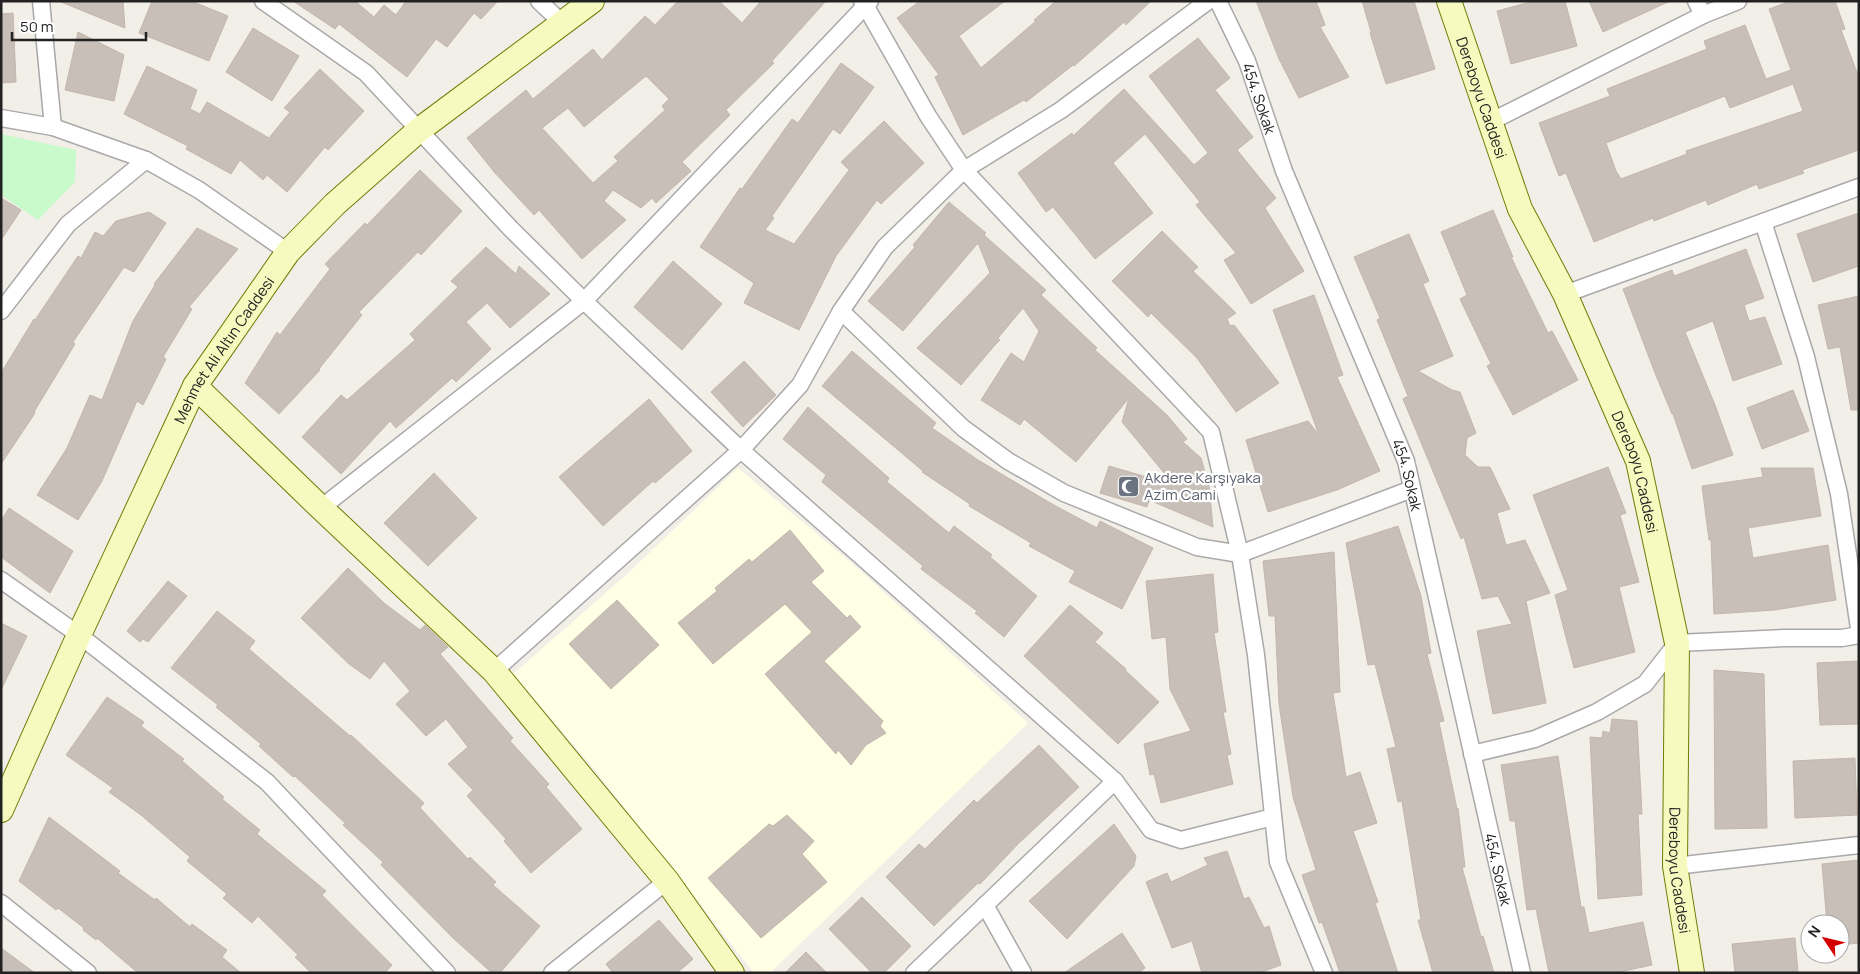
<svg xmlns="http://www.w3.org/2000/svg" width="1860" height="974" font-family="Manrope,sans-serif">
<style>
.education{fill:#ffffe5}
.park{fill:#c8facc}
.building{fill:#c7bfb8;stroke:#c4b6ab;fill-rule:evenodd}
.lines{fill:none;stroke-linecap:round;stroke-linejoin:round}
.street-casing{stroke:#a9a9a9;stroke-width:19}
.secondary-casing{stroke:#707d05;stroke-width:26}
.street{stroke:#fff;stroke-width:16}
.secondary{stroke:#f7fabf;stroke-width:24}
.labels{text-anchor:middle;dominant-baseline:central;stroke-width:4.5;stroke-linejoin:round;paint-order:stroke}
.street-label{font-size:15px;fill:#222;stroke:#fff}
.worship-label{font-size:15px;fill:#5b616d;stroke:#fff;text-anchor:start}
</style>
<rect width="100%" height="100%" fill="#f2efe9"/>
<polygon class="education" points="738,468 854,565 1028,723 770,973 754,973 594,769 513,674 625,576"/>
<polygon class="park" points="1,134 76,150 75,182 38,220 1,195"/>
<g class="building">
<polygon points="61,1 123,1 125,28 61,2"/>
<polygon points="152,1 191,1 228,16 209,61 139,33"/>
<polygon points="293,1 355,1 374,17 384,5 396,15 406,1 498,1 481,19 474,13 447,47 436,39 407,77 339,24 335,29"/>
<path d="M678,1H719L742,23L761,1H826L772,61L774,63L726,110L730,115L682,162L691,171L656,203L652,198L641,208L613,190L604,201L626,220L582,259L539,210L534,215L495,173L467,138L526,90L533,99L593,49L602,60L645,16L655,25ZM646,76L669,99L662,106L665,110L614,157L618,161L593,183L542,128L568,108L584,127Z"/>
<polygon points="920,1 1005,1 959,36 981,68 1036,21 1034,20 1056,1 1151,1 1126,25 1124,22 1074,66 1073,65 1026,102 1024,100 963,135 935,77 939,75 897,18"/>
<polygon points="1256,1 1316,1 1325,25 1320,27 1349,77 1299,98 1279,59"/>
<polygon points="1362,1 1414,1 1435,69 1386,84 1370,33 1371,32"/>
<polygon points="1534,1 1565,1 1577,46 1511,64 1497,11"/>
<polygon points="1589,1 1670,1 1603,32"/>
<path d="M1791,1H1835L1845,29L1841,30L1859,78V150L1802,170L1804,173L1759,189L1757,184L1708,205L1706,200L1654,221L1653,218L1594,242L1566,173L1559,176L1539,123L1610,96L1607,89L1707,49L1704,41L1745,25L1766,79L1791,70L1769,9ZM1793,84L1803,111L1686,151L1687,154L1621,179L1616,171L1606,143L1725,96L1730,108Z"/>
<polygon points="13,13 16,82 1,83 1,14"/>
<polygon points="253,28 299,56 272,101 226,72"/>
<polygon points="78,32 124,55 114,101 65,90"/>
<polygon points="1198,38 1230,78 1215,90 1253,137 1237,150 1276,198 1265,208 1304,271 1251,304 1224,260 1236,253 1196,205 1200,202 1145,134 1113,163 1153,213 1095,259 1053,207 1046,212 1018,173 1072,133 1073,136 1124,89 1194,165 1208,153 1149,76"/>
<polygon points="841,63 874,87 840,134 833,129 772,216 774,218 765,230 794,244 849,170 841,162 884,121 924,163 881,204 877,200 836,256 799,330 744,303 754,283 700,247 740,188 742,189 792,119 798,123"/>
<polygon points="147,66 197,90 190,109 200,114 207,102 269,138 290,112 284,108 320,69 364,111 328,150 325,147 287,192 267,175 263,180 240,160 231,174 186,149 188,146 124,114"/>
<polygon points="420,170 462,211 421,255 418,252 359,312 362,315 319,369 320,370 279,414 245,383 277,332 280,335 330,269 325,264 365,223 367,225"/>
<polygon points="1,198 21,210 1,240"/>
<polygon points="949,202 986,233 984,235 1046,290 1041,295 1097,348 1095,350 1167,415 1187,439 1183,442 1201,458 1209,486 1213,527 1149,500 1147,507 1100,493 1109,466 1174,485 1122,422 1129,398 1076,462 1024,419 1020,425 981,400 1011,353 1024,362 1039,331 1023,308 998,338 1000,340 995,345 961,385 917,348 990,273 978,243 903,331 868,301 915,247 913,245"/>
<polygon points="1493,210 1513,257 1511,257 1548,333 1552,331 1578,380 1513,415 1487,366 1491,364 1460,299 1467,295 1441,232"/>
<polygon points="149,212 166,223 134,272 124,267 73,342 75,344 34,412 35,413 1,464 1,373 34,319 35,320 78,256 81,258 95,232 103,236 116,221"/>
<polygon points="1859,213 1859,266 1813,282 1797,234"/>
<polygon points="197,228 238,249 189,307 192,309 163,357 166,359 143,405 137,401 102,481 78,520 37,495 67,448 90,395 102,400 133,321 155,285 154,284"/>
<polygon points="1162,231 1198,267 1193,271 1236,313 1227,319 1230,326 1234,325 1279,383 1236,412 1197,358 1151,313 1148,317 1112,281"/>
<polygon points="1409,234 1429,281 1423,284 1453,356 1418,371 1452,390 1460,392 1476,433 1467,438 1465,455 1478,467 1490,467 1510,509 1497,513 1506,545 1525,540 1550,593 1526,601 1546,703 1493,714 1477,631 1512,624 1498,596 1482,599 1464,537 1461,539 1403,399 1408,396 1377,320 1380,318 1354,257"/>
<polygon points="486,247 516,274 519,266 550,294 510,328 487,303 466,322 491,349 456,382 452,378 396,428 390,421 341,474 302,437 341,395 347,400 415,340 410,334 458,287 451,281"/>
<polygon points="1746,249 1764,298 1744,305 1749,321 1765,317 1782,364 1733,381 1713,321 1685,332 1715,405 1733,455 1692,469 1673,414 1672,414 1655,373 1623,289 1672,270 1674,276"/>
<polygon points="673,261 722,304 682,350 634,307"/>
<polygon points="1314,295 1343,375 1337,377 1380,471 1337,490 1268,512 1246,440 1308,421 1319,435 1273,310"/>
<polygon points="1859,296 1859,410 1851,410 1840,347 1828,349 1818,305"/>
<polygon points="852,351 936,423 932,428 978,460 1052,504 1097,528 1100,521 1153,548 1122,609 1069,582 1075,571 1029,546 1031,543 969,506 970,504 922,472 923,471 822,386"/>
<polygon points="744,361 776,395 743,427 711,392"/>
<polygon points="1793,390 1809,431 1762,449 1747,408"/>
<polygon points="649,399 692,451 655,483 653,481 603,526 559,477"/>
<polygon points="808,407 889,478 887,482 949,533 954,526 992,555 990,557 1037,596 1004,637 975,613 977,611 921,569 923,566 822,482 826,475 783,439"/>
<polygon points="1608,467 1626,513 1620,515 1639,582 1619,587 1635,652 1574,668 1555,595 1568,590 1533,495"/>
<polygon points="1761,468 1813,468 1821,516 1748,528 1753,558 1828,545 1836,600 1775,610 1714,614 1711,540 1709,540 1702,486 1763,477"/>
<polygon points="434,473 477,518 428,566 384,523"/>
<polygon points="9,508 73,551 50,593 1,557 1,521"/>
<polygon points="1398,526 1421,596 1431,653 1427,654 1444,721 1439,722 1457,809 1458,808 1465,867 1462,867 1481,937 1483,936 1494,973 1433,973 1418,920 1421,920 1402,801 1398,802 1387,749 1396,747 1375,664 1368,665 1346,543"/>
<polygon points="790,530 824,571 811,582 847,618 850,615 861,627 824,661 883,721 880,726 886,733 866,745 851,765 838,750 836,754 765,674 812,632 785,604 713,664 678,623 717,591 715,588 749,559 752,562"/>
<polygon points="1334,552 1340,692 1333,693 1346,777 1360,772 1377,823 1353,831 1378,902 1375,903 1398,973 1340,973 1322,922 1319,923 1302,875 1316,870 1293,797 1279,704 1275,616 1269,616 1263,561"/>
<polygon points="348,568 384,603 420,630 425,625 448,647 440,654 513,738 510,741 549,784 546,787 582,829 531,873 504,841 506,839 467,796 473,790 448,764 468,747 446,719 426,736 396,704 410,691 384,661 370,679 349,664 301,618"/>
<polygon points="1213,574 1218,632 1214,633 1226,712 1223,712 1231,754 1227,755 1233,784 1161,803 1154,774 1150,775 1144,744 1191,731 1170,689 1166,637 1152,639 1146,581"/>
<polygon points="168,581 187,596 148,642 143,639 140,642 127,631"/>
<polygon points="617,600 659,645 611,689 569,644"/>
<polygon points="1070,605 1103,633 1095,642 1126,669 1125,670 1159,702 1118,744 1024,656"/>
<polygon points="217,611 255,641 249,649 350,736 351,735 424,803 420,808 468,859 470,857 496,882 493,885 540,926 500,973 492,973 454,939 381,865 383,862 343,825 345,823 295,776 293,777 259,746 261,744 216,707 218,705 171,668"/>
<polygon points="1,623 27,636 1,690"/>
<polygon points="1859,661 1859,724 1820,725 1817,663"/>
<polygon points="1714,670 1764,674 1767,828 1715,829"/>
<polygon points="107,697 144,722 141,726 184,759 182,761 224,797 222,799 260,830 257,834 326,891 322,895 392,965 385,973 311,973 295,957 298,955 258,916 252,923 223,898 227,894 187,861 190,857 141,815 109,792 113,788 66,755"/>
<polygon points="1612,719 1637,721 1642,814 1638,814 1642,895 1598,899 1590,737 1602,738 1603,731 1610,733"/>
<polygon points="1039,745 1079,787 1018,844 980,884 978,883 934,926 886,877 919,844 925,849 974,800 977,803"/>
<polygon points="1558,756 1581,907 1584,907 1589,933 1643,922 1652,965 1615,973 1549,973 1536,909 1527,910 1515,821 1510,821 1501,765"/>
<polygon points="1855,758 1857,815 1795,818 1793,761"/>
<polygon points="787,815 814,841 802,854 827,882 761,938 708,878 769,824 773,826"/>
<polygon points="49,817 120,871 118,873 155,900 156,898 190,927 192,924 227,950 222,957 241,973 138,973 97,938 96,940 83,930 84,928 58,908 56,910 19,881"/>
<polygon points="1114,824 1136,856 1134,866 1067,939 1029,901"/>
<polygon points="1227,851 1244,899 1249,897 1264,928 1269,926 1281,965 1259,973 1202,973 1192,941 1172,948 1146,882 1167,873 1171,882 1208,865 1204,858"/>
<polygon points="1859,860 1859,943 1840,945 1840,924 1827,924 1822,864"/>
<polygon points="862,897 911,946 884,973 872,973 829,929"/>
<polygon points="659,920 693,959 677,973 613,973 606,964"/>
<polygon points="1122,933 1145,968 1138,973 1064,973"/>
<polygon points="1795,938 1798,973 1735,973 1732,944"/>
<polygon points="1,948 35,973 1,973"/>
<polygon points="806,952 827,973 785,973"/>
</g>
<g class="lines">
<defs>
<g id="street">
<polyline points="41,1 53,127"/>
<polyline points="263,1 366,73 511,229 584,301 741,450 1115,781 914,973"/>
<polyline points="539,1 563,24"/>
<polyline points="862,1 865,5 928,116 964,170 1211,432 1240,554 1256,655 1278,862 1324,973"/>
<path id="s1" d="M1218,1L1247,61L1284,171L1406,461L1522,973"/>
<polyline points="1696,1 1703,15"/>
<polyline points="1,118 53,127 146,160 199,190 288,252"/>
<polyline points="1490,122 1703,15 1738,1"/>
<polyline points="1763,222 1806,357 1839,494 1859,628"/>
<polyline points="1565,294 1859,187"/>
<polyline points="1,311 68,224 146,160"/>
<polyline points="841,311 963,428 1008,461 1064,493 1197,547 1240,554 1412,489"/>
<polyline points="321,508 584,301 870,1"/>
<polyline points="1,580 79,635 267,782 447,973"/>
<polyline points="494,671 741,450 800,385 841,311 885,247 964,170 1061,110 1208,1"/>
<polyline points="1472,754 1535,739 1597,712 1645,684 1677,643 1785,638 1842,638 1859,635"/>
<polyline points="1115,781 1151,830 1181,840 1273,817"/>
<polyline points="1675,866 1859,845"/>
<polyline points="1,903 88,973"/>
<polyline points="985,905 1023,973"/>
<polyline points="552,973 667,881"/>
</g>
<g id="secondary">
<path id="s2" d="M1449,1L1520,209L1565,294L1638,461L1677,643L1675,866L1692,973"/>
<polyline points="195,386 321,508 494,671 667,881 732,973"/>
<path id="s3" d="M1,810L79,635L195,386L288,252L335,204L419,130L592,1"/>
</g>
</defs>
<use href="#street" class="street-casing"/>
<use href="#secondary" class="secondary-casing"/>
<use href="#street" class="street"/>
<use href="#secondary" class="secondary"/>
</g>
<defs>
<symbol id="mosque-square" viewBox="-11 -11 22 22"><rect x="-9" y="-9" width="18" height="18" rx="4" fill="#6b7280" stroke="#fff"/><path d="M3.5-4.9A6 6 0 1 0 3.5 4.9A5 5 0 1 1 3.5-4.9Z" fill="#fff"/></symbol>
</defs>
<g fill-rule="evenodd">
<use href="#mosque-square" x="1116" y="474" width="25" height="25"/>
</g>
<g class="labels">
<g class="street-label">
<text stroke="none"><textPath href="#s1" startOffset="106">454. Sokak</textPath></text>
<text stroke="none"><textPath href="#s2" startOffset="102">Dereboyu Caddesi</textPath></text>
<text stroke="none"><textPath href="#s3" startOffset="512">Mehmet Ali Altın Caddesi</textPath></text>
<text stroke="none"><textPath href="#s2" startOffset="508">Dereboyu Caddesi</textPath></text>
<text stroke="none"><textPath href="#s1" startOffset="511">454. Sokak</textPath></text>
<text stroke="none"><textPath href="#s1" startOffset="916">454. Sokak</textPath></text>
<text stroke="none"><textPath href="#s2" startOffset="912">Dereboyu Caddesi</textPath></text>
</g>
<g class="worship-label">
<text x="1144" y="477">Akdere Karşıyaka<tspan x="1144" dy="17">Azim Cami</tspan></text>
</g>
</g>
<rect width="1860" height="974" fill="none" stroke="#222222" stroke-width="5"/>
<g transform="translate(1825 939) rotate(305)"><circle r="24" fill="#ffffff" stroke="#a7a7a7"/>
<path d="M0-4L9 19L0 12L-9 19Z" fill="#d40000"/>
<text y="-8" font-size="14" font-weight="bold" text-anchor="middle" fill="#222222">N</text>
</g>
<path d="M12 32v8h134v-8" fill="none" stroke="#222222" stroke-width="2.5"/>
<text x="20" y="32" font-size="15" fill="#222222" stroke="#ffffff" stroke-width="4" paint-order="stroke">50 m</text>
</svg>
